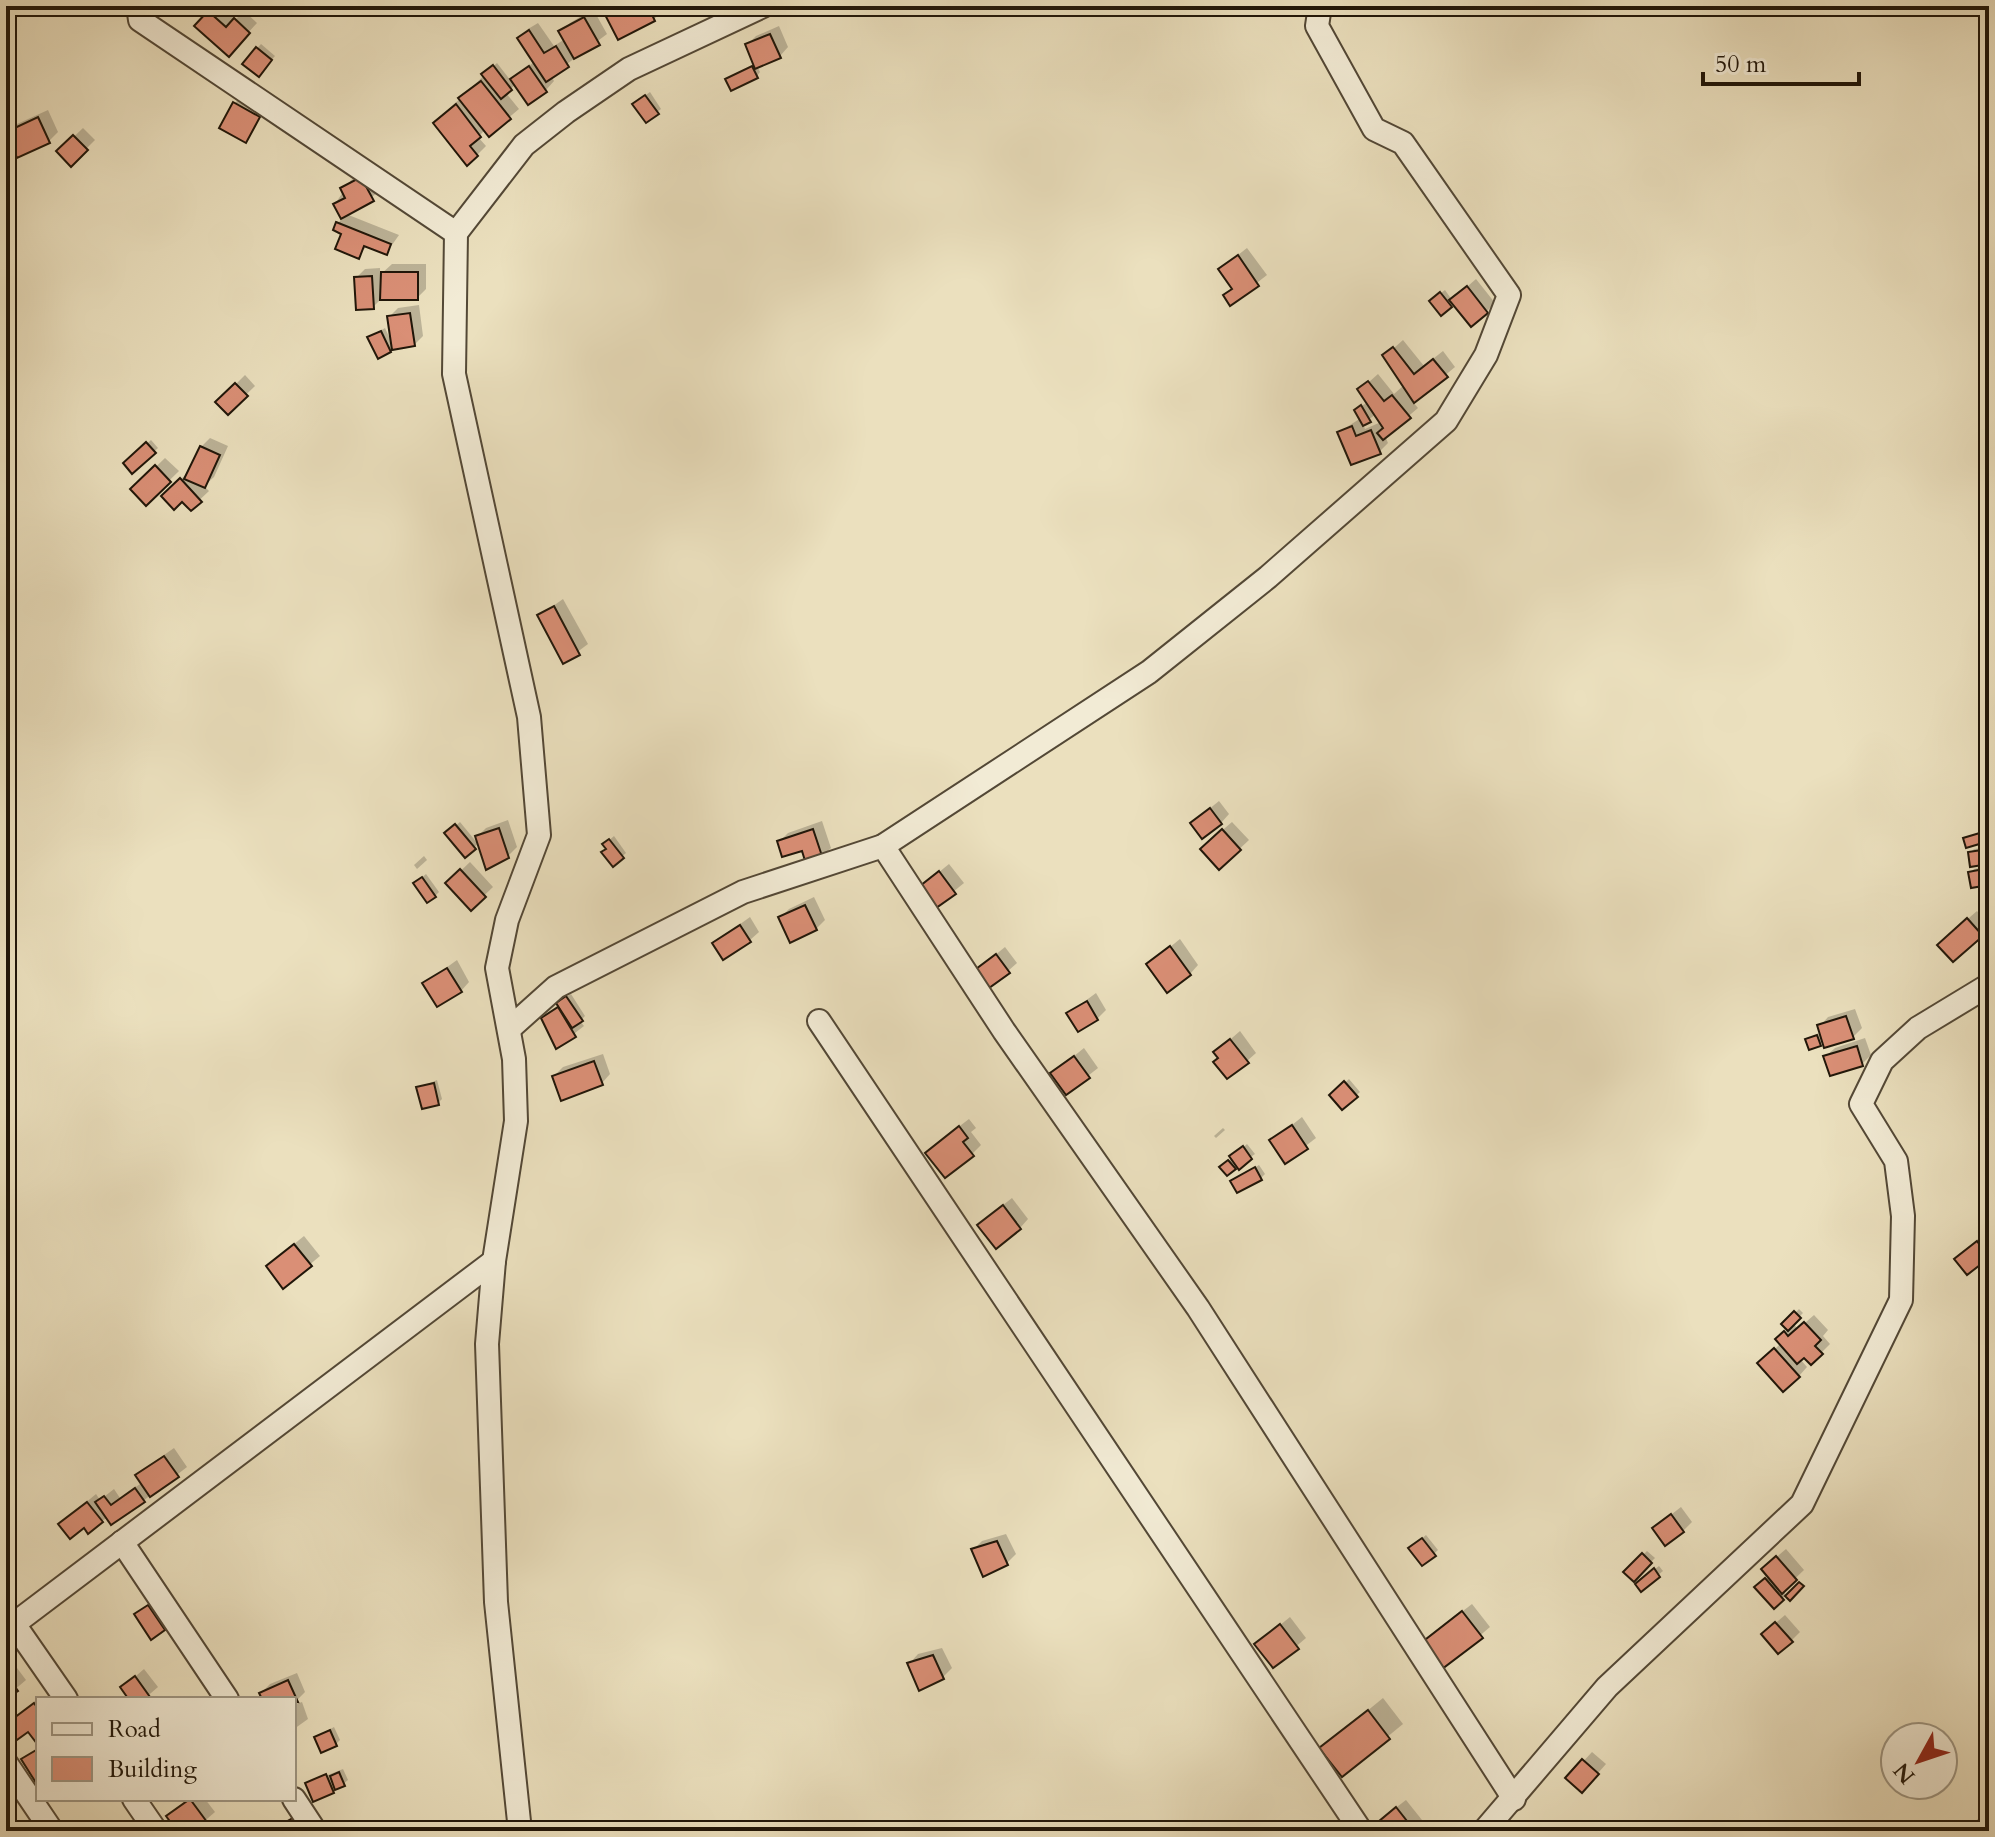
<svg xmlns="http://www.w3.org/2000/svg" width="1995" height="1837" font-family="Cardo,serif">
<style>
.shadow{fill:#0003;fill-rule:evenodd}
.building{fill:#da8f76;stroke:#201609;stroke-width:2}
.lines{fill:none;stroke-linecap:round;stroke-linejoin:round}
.street-casing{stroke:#534836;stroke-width:26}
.street{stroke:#f2ebd5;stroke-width:22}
</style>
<rect width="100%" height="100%" fill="#ebe0be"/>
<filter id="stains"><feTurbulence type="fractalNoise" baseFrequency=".0025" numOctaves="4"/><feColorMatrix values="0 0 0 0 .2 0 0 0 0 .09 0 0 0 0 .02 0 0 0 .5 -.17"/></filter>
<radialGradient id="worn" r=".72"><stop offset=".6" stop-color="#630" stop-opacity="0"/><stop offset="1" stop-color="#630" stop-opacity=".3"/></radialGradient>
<g class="shadow">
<polygon points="216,6 221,6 236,19 244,11 257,23 237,45 197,26"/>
<polygon points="661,6 663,11 654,19 604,7"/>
<polygon points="593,9 607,34 551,76 554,81 546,90 516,84 506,93 519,109 489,134 486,129 478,137 486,146 477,155 444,114 497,63 511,81 535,61 520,38 528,29 538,23 554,46 565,39 561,32 570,23"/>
<polygon points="779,26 788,47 780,56 757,66 760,72 757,76 727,80 755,64 747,45 756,36"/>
<polygon points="261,44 275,56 262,71 244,63"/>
<polygon points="650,92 661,109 657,112 639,100"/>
<polygon points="244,94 267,107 245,140 235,103"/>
<polygon points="48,110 58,132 49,141 8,133 17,124"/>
<polygon points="83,128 95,140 71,164 59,151"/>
<polygon points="370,170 382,190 346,214 399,235 387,252 368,245 358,256 338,223 343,218 335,204 351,180"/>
<polygon points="1247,248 1267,275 1231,303 1226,295 1233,288 1220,269"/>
<polygon points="392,264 426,264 426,289 417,298 382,298 373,307 356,278 365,269 380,268 380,275"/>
<polygon points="1476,279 1495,303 1486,312 1454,302 1450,306 1436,297 1445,290 1452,300"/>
<polygon points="419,305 423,336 414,345 390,351 370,337 385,328 391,341 389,317 398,308"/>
<path d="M1403,340L1424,366L1443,351L1455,367L1413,402L1418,408L1385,436L1388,443L1379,452L1339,432L1361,418L1360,407L1368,402L1360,390L1378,374L1394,394L1403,386L1385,356ZM1376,414L1381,422L1365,429L1363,424Z"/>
<polygon points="245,375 255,386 228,412 218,402"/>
<polygon points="210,438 228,446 214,477 204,486 209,491 191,508 172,487 190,471 201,447"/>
<polygon points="151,440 158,448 132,471 126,463"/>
<polygon points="165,458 179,471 146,503 133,489"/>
<polygon points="563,599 588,644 564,662 539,616"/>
<polygon points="1219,801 1229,814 1221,823 1192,823"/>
<polygon points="508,820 517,847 508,856 477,837 486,828"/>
<polygon points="822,821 831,848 822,857 779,842 788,833"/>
<polygon points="460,822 478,844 465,855 447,833"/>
<polygon points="1232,822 1249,840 1219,868 1211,840"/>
<polygon points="1987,829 1989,836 1985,840 1965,839"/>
<polygon points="614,836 626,853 613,864 605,844"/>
<polygon points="1989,847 1989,862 1970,853 1974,849"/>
<polygon points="424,856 427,860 417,869 414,865"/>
<polygon points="470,862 493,887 471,908 448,883"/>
<polygon points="949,864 964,883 937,905 922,886"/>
<polygon points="1989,866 1989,882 1970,873 1974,869"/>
<polygon points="426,874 439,892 435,896 419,880"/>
<polygon points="814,897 825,920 816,929 780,918 789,909"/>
<polygon points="1977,911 1989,927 1953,960 1948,936"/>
<polygon points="750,917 759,932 750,940 714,943"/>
<polygon points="1180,939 1198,965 1190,974 1149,964"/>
<polygon points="1005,947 1017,963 1008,971 978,969"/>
<polygon points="457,960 469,982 461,991 425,983"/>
<polygon points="1096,993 1106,1010 1097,1019 1069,1013"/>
<polygon points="571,994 585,1016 580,1021 584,1026 557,1047 543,1019 567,1004 563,999"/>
<polygon points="1855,1009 1862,1028 1853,1037 1824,1040 1820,1045 1808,1039 1821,1032 1820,1026 1828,1017"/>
<polygon points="1240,1031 1256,1053 1247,1061 1220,1058 1216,1052"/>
<polygon points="1865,1038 1871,1055 1862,1064 1826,1056 1835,1048"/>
<polygon points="1084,1048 1098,1068 1066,1093 1053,1073"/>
<polygon points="603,1054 610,1074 602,1083 554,1076 563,1067"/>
<polygon points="1349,1079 1360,1092 1343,1107 1332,1095"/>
<polygon points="437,1080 442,1099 438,1103 419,1088"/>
<polygon points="1302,1117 1316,1138 1286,1161 1272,1141"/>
<polygon points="969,1119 976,1128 971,1132 981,1145 972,1154 936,1144"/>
<polygon points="1223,1128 1225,1130 1216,1138 1214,1136"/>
<polygon points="1247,1144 1255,1154 1227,1173 1222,1167"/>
<polygon points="1259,1165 1265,1174 1261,1178 1233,1181"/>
<polygon points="1012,1198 1028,1219 1020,1228 989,1216"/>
<polygon points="1987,1234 1989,1255 1968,1273 1966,1251"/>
<polygon points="304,1236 320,1256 284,1286 277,1258"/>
<polygon points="1799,1309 1803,1313 1793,1323 1798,1329 1814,1315 1828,1330 1823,1336 1830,1344 1821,1353 1800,1359 1807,1367 1799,1376 1760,1364 1781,1343 1778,1339 1788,1328 1784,1324"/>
<polygon points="174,1448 187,1467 143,1501 101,1521 84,1525 60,1524 96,1494 100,1500 114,1489 120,1498 143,1482 138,1476 147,1467"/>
<polygon points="1681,1507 1692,1522 1683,1531 1654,1528"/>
<polygon points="1006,1534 1016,1554 1007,1563 973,1550 982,1541"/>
<polygon points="1426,1535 1438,1550 1423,1564 1414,1545"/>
<polygon points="1786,1549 1804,1570 1783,1590 1786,1595 1774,1606 1757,1587 1769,1576 1772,1561"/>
<polygon points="1647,1551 1655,1558 1634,1579 1626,1572"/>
<polygon points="1659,1566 1663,1571 1641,1589 1641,1580"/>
<polygon points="6,1587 16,1600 6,1609"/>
<polygon points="158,1597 172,1620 164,1628 136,1615"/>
<polygon points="1472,1604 1490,1627 1443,1667 1433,1634"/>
<polygon points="1785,1615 1800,1632 1791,1641 1772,1626"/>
<polygon points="1290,1617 1306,1638 1273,1666 1257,1644"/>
<polygon points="942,1648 952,1668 943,1677 910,1663 918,1654"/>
<polygon points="8,1656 26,1680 6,1697 6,1658"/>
<polygon points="144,1669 158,1687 144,1699 124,1699 128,1696 122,1688"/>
<polygon points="297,1673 305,1692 294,1703 294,1699 261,1693 270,1684"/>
<polygon points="1383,1698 1403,1724 1342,1774 1322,1748"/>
<polygon points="302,1702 308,1719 294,1729 294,1705"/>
<polygon points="334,1727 340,1740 336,1744 316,1737"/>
<polygon points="1592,1752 1606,1764 1591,1781 1568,1778"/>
<polygon points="343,1769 348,1780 333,1792 308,1783"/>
<polygon points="189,1799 205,1799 215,1812 193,1831 180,1831 178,1808"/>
<polygon points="1406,1800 1422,1820 1410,1831 1387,1831 1389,1813"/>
</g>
<g class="building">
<polygon points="648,6 655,21 618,40 601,7"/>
<polygon points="208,11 226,27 234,18 250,33 229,57 194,26"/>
<polygon points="584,17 600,45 574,59 558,31"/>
<polygon points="529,30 544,53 556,46 569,67 546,82 517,38"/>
<polygon points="770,34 781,58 755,69 745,44"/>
<polygon points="256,47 272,60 259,77 242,64"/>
<polygon points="493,65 512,90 501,99 481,74"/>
<polygon points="529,66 547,92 528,105 510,79"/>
<polygon points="752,66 758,78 731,91 725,79"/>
<polygon points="481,81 511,119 489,137 458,98"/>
<polygon points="645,95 659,114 646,123 632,104"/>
<polygon points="233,102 260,117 246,143 219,128"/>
<polygon points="456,104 481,137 470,146 478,156 467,166 433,123"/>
<polygon points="38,117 50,143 17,158 6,132"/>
<polygon points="73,135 88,150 71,167 56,151"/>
<polygon points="361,177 374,201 341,219 333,204 345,198 340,188"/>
<polygon points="336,222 391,244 387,255 364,246 359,259 335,249 341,234 333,230"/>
<polygon points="1238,255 1259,286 1230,306 1223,295 1232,289 1218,269"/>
<polygon points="381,272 418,272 418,300 380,300"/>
<polygon points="372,276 374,309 356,310 354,277"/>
<polygon points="1467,286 1488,313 1471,327 1449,300"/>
<polygon points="1440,292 1452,307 1441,316 1429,301"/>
<polygon points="410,313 415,346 392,350 387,316"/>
<polygon points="381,331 391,352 378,359 367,337"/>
<polygon points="1393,347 1414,374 1433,359 1448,377 1414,403 1382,355"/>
<polygon points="1368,381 1384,401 1392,395 1411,418 1383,440 1377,433 1383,428 1357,389"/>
<polygon points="235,383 248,396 228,415 215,402"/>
<polygon points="1361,405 1371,422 1363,426 1354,410"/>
<polygon points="1352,426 1356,436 1371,430 1381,454 1351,465 1337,432"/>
<polygon points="146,442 156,453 132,474 123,463"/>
<polygon points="200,446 220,455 205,488 184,479"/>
<polygon points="155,465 171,482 146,506 130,489"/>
<polygon points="180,478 202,502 191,511 182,502 174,510 161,496"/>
<polygon points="554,606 580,655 563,664 537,615"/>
<polygon points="1210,808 1222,824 1202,839 1190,823"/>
<polygon points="455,824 476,849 465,858 444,833"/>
<polygon points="499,828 509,858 486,870 475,836"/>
<polygon points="813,829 823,859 806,864 802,851 782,857 777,841"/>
<polygon points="1222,829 1241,850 1219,870 1200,849"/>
<polygon points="1983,832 1986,842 1966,848 1963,838"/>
<polygon points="609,839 624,858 613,867 601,852 606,849 602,844"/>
<polygon points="1989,849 1989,864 1970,867 1968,852"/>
<polygon points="1989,868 1989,885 1971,888 1968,872"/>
<polygon points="460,869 486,897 471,911 445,883"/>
<polygon points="939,871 956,894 936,908 920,886"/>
<polygon points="422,877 436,897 427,903 413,883"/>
<polygon points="805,905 817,930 790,943 778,917"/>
<polygon points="1967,918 1983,936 1953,962 1937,945"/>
<polygon points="740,925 751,942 723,960 712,943"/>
<polygon points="1170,946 1191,975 1167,993 1146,964"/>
<polygon points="996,954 1010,973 989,988 976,969"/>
<polygon points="447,968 462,992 437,1007 422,983"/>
<polygon points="566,996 583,1021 572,1028 556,1003"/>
<polygon points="1087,1001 1098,1020 1078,1032 1066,1013"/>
<polygon points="558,1007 576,1037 556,1049 541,1018"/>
<polygon points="1846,1016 1854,1039 1824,1048 1817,1025"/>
<polygon points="1817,1035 1821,1046 1809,1050 1805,1039"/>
<polygon points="1230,1039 1249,1063 1227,1079 1213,1062 1218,1058 1213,1052"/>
<polygon points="1857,1046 1863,1066 1830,1076 1823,1056"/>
<polygon points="1074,1056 1090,1078 1066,1095 1050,1073"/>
<polygon points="594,1061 603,1085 561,1101 552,1076"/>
<polygon points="1344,1081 1358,1097 1342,1110 1329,1095"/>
<polygon points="434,1083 439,1105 422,1109 416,1087"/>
<polygon points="1292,1125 1308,1149 1285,1164 1269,1140"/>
<polygon points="959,1126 968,1138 963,1142 974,1156 945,1178 925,1153"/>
<polygon points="1243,1146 1252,1159 1239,1170 1229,1156"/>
<polygon points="1228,1160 1236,1169 1227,1176 1219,1167"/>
<polygon points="1255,1167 1262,1180 1237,1193 1230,1181"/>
<polygon points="1003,1205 1021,1229 996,1249 977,1225"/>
<polygon points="1977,1241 1989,1258 1967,1275 1954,1259"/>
<polygon points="294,1244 312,1266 283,1289 266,1266"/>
<polygon points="1794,1311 1801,1318 1788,1331 1781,1324"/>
<polygon points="1804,1322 1821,1340 1815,1346 1823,1354 1811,1365 1804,1358 1797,1364 1775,1339 1784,1331 1788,1336"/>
<polygon points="1774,1348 1800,1377 1783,1392 1757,1363"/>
<polygon points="164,1456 179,1477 150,1497 135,1475"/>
<polygon points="135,1488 145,1502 111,1525 95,1502 104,1496 111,1505"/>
<polygon points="87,1502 103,1522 88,1534 84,1528 70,1539 58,1524"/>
<polygon points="1671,1514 1684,1532 1665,1546 1652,1528"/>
<polygon points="1422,1538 1436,1556 1422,1566 1408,1548"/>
<polygon points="997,1541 1008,1565 983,1577 971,1549"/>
<polygon points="1642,1553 1652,1563 1634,1582 1623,1572"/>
<polygon points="1776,1556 1797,1580 1782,1594 1761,1569"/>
<polygon points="1654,1568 1660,1577 1641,1592 1635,1584"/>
<polygon points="1765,1578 1784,1600 1774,1609 1754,1587"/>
<polygon points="1799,1582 1804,1586 1790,1601 1785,1596"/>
<polygon points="148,1605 165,1630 151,1640 134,1614"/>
<polygon points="1462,1611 1483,1638 1442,1669 1421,1643"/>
<polygon points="1775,1622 1793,1642 1778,1654 1761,1634"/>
<polygon points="1280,1624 1299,1649 1273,1668 1254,1644"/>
<polygon points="933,1655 944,1679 919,1691 907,1663"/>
<polygon points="6,1674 18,1691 6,1699"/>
<polygon points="135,1676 150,1697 147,1699 124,1699 127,1697 120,1687"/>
<polygon points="288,1680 298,1702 262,1699 259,1693"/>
<polygon points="34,1703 38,1709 38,1745 28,1732 14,1742 6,1731 6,1724"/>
<polygon points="1368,1710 1390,1739 1342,1777 1319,1748"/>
<polygon points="330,1730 337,1746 321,1753 314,1737"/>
<polygon points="38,1749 38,1786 21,1759"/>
<polygon points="1582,1759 1599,1774 1582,1793 1565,1778"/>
<polygon points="339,1772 345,1786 335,1790 330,1776"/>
<polygon points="326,1774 334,1793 313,1802 305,1783"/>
<polygon points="190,1799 207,1822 196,1831 177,1831 166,1816"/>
<polygon points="1396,1807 1414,1830 1413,1831 1385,1831 1378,1822"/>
<polygon points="1989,1813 1989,1831 1976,1831 1972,1825"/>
<polygon points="298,1815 307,1831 277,1831 275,1828"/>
</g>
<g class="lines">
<defs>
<g id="street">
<polyline points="138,6 140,20 456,233"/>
<polyline points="883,846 1004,1031 1198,1308 1514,1799"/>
<polyline points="819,1021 1361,1831"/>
<polyline points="509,1029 556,987 743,892 883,846 1149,672 1268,577 1446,421 1486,355 1509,295 1403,143 1374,129 1317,26 1320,6"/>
<polyline points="122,1542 227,1699"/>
<polyline points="14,1624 494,1261"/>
<polyline points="6,1631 14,1624 66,1699"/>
<polyline points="6,1763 52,1831"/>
<polyline points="134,1799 156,1831"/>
<polyline points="294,1799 315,1831"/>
<polyline points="520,1831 496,1602 487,1344 494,1261 516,1121 514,1059 497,968 507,920 539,835 529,717 454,374 456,233 524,145 566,112 629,69 763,6"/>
<polyline points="1484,1831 1607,1687 1802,1504 1901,1300 1903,1216 1896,1161 1861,1104 1882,1061 1918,1028 1989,985"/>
</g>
</defs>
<use href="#street" class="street-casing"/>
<use href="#street" class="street"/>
</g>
<rect width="1995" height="1837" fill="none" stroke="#ebe0be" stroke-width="32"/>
<rect x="8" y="8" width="1979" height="1821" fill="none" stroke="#201609" stroke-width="4"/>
<rect x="16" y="16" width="1963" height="1805" fill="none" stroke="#201609" stroke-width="2"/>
<rect x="36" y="1697" width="260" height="104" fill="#f2ebd5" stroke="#9e9683" stroke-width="2"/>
<rect x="52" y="1723" width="40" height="12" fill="#f2ebd5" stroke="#9e9683" stroke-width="2"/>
<text x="108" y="1737" font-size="24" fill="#201609">Road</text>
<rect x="52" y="1757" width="40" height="24" fill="#da8f76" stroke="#9e9683" stroke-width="2"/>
<text x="108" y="1777" font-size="24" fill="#201609">Building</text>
<g transform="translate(1919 1761) rotate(230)"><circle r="38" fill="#f2ebd5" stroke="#9e9683" stroke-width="2"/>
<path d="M0-6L14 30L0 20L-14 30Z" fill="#8f2418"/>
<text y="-12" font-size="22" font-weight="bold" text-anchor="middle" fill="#201609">N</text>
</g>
<path d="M1703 72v12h156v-12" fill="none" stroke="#201609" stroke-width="4"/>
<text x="1715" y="72" font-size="24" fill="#201609" stroke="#f2ebd5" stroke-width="6" paint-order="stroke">50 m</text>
<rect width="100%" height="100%" filter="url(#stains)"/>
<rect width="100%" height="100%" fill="url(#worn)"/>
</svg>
